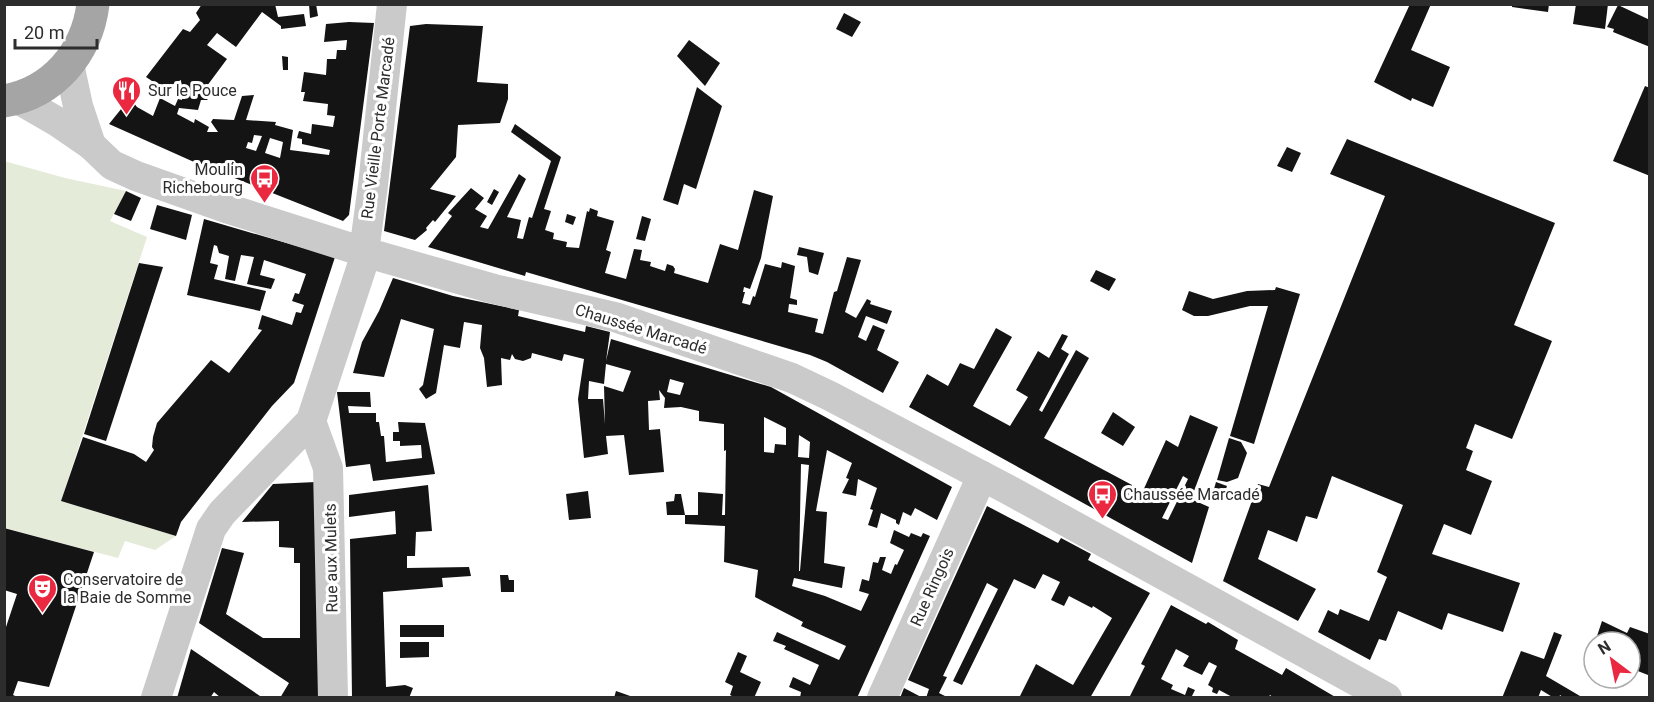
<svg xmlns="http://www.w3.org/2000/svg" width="1654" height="702" font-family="Roboto,sans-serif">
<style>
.green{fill:#e4ebd9}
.building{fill:#141414;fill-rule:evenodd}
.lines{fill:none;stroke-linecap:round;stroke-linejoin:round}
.minor{stroke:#cacaca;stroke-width:30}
.major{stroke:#a5a5a5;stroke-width:33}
.labels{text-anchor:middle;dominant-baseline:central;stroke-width:6;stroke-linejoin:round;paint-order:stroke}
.poi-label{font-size:16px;fill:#2d2d2d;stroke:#fff;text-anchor:start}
.street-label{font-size:16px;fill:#2d2d2d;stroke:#fff}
</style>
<rect width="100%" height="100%" fill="#fff"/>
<polygon class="green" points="4,161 65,178 126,191 110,221 147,237 61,501 176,536 155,550 125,541 118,558 5,528"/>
<g class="building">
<path d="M202,4H275L278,17L304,14L306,26L281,29V26L262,12L236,47L217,33L207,45L227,59L201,94L208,100H201L198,110L179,108L177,114L194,123L195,119L209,127L207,132H218L211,122L213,119L234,120L242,96L254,95L246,120L276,122L275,125L293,130L290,150L329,155L330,150L302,144V139L297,138L299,131L311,134L312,124L333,127L335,116L327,115L328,104L303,101L305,92H301L304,72L326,75L327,59H336L337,50H346L347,40L324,42L326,24L349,22L374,23L349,215L343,221L194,162L109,124L130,98L137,107L153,116L160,98L175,106L178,99L182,100L181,80L164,89L146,77L183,29L190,32L200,20L196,13ZM254,135L262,136L256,151L246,148L248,142L252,143ZM270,138L283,142L280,158L265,153Z"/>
<polygon points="309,4 316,4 318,16 310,18"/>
<polygon points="1410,4 1431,4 1411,50 1450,67 1433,107 1412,98 1411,101 1374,82"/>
<polygon points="1512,4 1549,4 1548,12 1512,7"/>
<polygon points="1576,4 1608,4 1605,29 1573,24"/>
<polygon points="1618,5 1650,20 1650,47 1613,32 1614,29 1607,27"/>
<polygon points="844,13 861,22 852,37 836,29"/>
<polygon points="426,24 483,26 477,82 508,84 508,99 500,123 458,125 456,157 430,189 456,196 435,222 433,220 426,228 427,230 415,240 384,231 410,26"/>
<polygon points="689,40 720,63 705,86 677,56"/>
<polygon points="282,56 288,57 288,70 283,70"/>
<polygon points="1645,86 1650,88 1650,176 1613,161"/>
<polygon points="697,87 722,106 696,189 684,184 678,205 663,200"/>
<polygon points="515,124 561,157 544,209 551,211 545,230 554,233 553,239 567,242 566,247 579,248 587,211 589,212 590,208 598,211 597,216 614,221 606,250 611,252 605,273 626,279 634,249 642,250 640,260 651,262 650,266 665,271 667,264 673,266 675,269 674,273 708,283 720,244 738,250 754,190 773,196 761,258 750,289 744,287 743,292 745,292 742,303 750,305 753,296 755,297 765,264 781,268 782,262 795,266 790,298 797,300 797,305 789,304 788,312 818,319 815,332 823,334 834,292 837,291 847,257 861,260 845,312 856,318 867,299 871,301 870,304 892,311 887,324 866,316 858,337 866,341 873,325 885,330 877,350 899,362 883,393 827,362 810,355 526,272 525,276 428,247 452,216 448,213 471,188 484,198 475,209 487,216 480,227 488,229 519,174 526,179 507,217 521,220 517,238 523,239 529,217 532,218 551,161 511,132"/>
<polygon points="1347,139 1555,223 1514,325 1552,341 1512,439 1475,424 1466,448 1473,451 1466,470 1492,481 1471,535 1444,524 1432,554 1520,583 1503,632 1448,613 1442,630 1398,611 1386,641 1379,639 1370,660 1318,632 1328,610 1338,615 1340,609 1369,621 1387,577 1377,572 1403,505 1332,476 1317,519 1306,516 1297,542 1268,530 1258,559 1316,589 1298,621 1223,581 1258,484 1269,487 1385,196 1330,174"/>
<polygon points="1287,147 1301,153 1292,172 1277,166"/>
<polygon points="494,189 499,192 492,205 487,202"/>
<polygon points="126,191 141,198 131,221 114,214"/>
<polygon points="157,205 192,215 186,240 150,229"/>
<polygon points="567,214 576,217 573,225 565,222"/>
<polygon points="642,216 651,219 645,241 636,239"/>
<polygon points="204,219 314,251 336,254 294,383 272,406 181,522 176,536 61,501 83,437 134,454 146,462 154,450 152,447 153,437 157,423 211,360 229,373 262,330 258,329 262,315 292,325 296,312 301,313 304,305 292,301 295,293 299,294 306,274 264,260 260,275 275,279 271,289 247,284 254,257 241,255 235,281 225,279 229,256 219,253 217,246 214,245 210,263 218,265 214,279 266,291 260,311 187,295"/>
<polygon points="799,247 824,253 818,275 809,272 807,257 797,255"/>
<polygon points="139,263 163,267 106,441 84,434"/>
<polygon points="1096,270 1116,279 1109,291 1090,281"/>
<path d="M393,278L453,296L519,310L518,316L585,332L586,326L610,332L606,361L611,339L771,387L952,487L937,520L915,508L911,516L903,512L899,525L896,523V520L881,513L877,528L868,525L873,510L870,509L877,488L858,479L856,496L842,493L849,479L846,478L852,463L827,450L816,511L827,512L824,563L845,567L842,588L794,578L792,586L825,596L861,611L869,594L859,591L862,579L869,581L873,562L878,563L880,557H886L882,570L891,574L895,564L897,565L904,550L890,543L894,530L909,537L911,533L921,537L923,533L930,536L857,698H800L801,692L789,687L793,677L810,685L819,665L784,649L786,646L773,641L777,632L839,660L846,646L801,626L803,622L755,597L758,570L724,562L725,526L685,524V515H698V492L723,494L722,515H725L726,450L724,451V424L699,421V411L681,407L664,408L665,398L659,390L660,400L648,401L649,430L660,429L664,472L629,475L624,435L606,436L608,454L584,458L578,399L584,359L564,354L562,361L532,353L531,358L523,361L515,359L512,354L510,360L501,358L502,385L487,387L484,358L480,348L482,325L464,322L460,348L444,345L436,393L426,399L419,389L423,385L434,329L401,319L384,377L353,373L362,342L379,311ZM606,364L631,371L623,392L604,386L605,424L603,399H588L589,381L604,384ZM670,379L684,383L680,395L667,392ZM764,417L786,428V445L775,444L774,453L764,452ZM799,435L810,442L809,458L798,457ZM801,464L809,465L800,571H799Z"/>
<polygon points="1276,287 1300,294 1254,444 1230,436 1268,306 1250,306 1208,316 1194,316 1182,310 1189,291 1213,299 1247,291 1275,290"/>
<path d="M996,328L1012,337L973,406L1010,426L1028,397L1016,390L1038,351L1049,358L1062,334L1068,336L1061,349L1069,354L1039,410L1042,412L1076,350L1089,358L1044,438L1132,485L1131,487L1142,493L1166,440L1178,447L1190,415L1218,427L1191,499L1209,507L1192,563L909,407L927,374L948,386L960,363L974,369ZM1183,476L1188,479L1168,520L1162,518Z"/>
<polygon points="337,392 370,392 371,407 348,406 349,413 376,413 376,422 379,422 381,436 384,436 386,462 422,458 421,445 400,446 400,441 393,441 393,432 399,432 398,422 425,423 435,474 373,481 370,464 346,467"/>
<polygon points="1113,412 1135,427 1123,446 1101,433"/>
<polygon points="1229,438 1241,442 1247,453 1238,478 1227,482 1217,480"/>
<polygon points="316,482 322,698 280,698 289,683 199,623 222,548 244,553 226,614 263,638 300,638 300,563 294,563 294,548 279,547 279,521 242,522 273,484"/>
<polygon points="1216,482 1227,486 1222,500 1212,496"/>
<polygon points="428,485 432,531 416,532 415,556 407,556 407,568 469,567 471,576 442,578 443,587 383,592 386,687 405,685 413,688 409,698 352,698 350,539 396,534 395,511 349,517 349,495"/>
<polygon points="588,491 591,518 569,520 566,494"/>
<polygon points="675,494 681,494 685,515 667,515 666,502 674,501"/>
<polygon points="987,506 1058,543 1061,538 1091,554 1088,560 1150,593 1090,698 1019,698 1036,664 1073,685 1112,618 1093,606 1092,608 1069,596 1064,606 1051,600 1060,582 1043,574 1035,589 1014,579 962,685 953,681 998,589 987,583 943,676 947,677 939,693 949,698 926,698 929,689 908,680"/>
<polygon points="4,528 94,552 49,687 18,681 13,695 20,698 4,698 4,633 17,594 4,590"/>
<polygon points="500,575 508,575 509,580 514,580 514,592 501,592"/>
<polygon points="1171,605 1206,624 1208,622 1238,640 1235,649 1282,675 1286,668 1337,698 1274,698 1270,695 1268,698 1234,698 1219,690 1217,694 1212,692 1213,688 1208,685 1217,666 1209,662 1202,675 1183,666 1189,656 1176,649 1161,679 1173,685 1171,689 1185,695 1188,687 1195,690 1191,698 1129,698 1145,666 1141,664"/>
<polygon points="1602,621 1627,633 1630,627 1650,634 1648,675 1630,668 1630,642 1595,642"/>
<rect x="400" y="625" width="44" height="12"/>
<polygon points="1554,632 1562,635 1546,676 1580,696 1579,698 1564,698 1560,695 1559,698 1554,698 1541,690 1538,698 1502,698 1521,651 1544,659"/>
<polygon points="400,642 429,642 429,657 400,658"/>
<polygon points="191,649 263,698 221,698 214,692 210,698 177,698"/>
<polygon points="738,652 747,656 740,672 761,682 754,698 736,698 730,695 733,686 725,682"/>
<polygon points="904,688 923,698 900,698"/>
<polygon points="616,691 633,697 633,698 614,698"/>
</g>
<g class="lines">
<g class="minor">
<polyline points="69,64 78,106 91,145"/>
<polyline points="18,99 56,121 91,145 112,165 136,176 229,209 364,252 494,289 615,317 792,378 830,396 1007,489 1387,698"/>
<polyline points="311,421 328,468 333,698"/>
<polyline points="156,698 211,529 222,513 311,421 362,266 373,185 392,4"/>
<polyline points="882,698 982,476"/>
</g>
<path class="major" d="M4,101C53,93 87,53 93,4"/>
</g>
<defs>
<symbol id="restaurant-pin" viewBox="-11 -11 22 30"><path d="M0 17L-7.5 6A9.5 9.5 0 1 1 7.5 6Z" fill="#ea283f" stroke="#fff"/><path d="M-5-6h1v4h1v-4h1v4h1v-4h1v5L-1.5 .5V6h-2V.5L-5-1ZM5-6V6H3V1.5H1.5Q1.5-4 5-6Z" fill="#fff"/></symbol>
<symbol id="bus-pin" viewBox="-11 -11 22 30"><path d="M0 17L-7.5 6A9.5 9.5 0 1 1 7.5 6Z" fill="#ea283f" stroke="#fff"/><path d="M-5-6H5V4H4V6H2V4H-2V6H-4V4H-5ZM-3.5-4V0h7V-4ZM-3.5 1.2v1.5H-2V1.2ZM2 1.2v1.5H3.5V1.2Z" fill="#fff"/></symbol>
<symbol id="theatre-pin" viewBox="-11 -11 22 30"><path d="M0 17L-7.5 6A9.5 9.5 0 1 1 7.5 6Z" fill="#ea283f" stroke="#fff"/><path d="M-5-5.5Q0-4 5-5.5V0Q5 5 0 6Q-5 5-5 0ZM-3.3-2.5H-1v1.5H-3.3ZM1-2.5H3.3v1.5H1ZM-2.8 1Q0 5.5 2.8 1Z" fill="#fff"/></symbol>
</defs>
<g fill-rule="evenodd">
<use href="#restaurant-pin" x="110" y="74" width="33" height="45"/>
<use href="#bus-pin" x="248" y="162" width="33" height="45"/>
<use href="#bus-pin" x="1086" y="478" width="33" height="45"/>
<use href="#theatre-pin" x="26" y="572" width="33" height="45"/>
</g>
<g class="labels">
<g class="poi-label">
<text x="148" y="90">Sur le Pouce</text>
<text x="243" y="169" text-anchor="end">Moulin<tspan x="243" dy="18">Richebourg</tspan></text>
<text x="1123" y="494">Chaussée Marcadé</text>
<text x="63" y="579">Conservatoire de<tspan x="63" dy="18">la Baie de Somme</tspan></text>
</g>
<g class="street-label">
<text transform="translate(378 128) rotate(-83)">Rue Vieille Porte Marcadé</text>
<text transform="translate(641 329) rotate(17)">Chaussée Marcadé</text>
<text transform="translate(331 558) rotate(-91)">Rue aux Mulets</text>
<text transform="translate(932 587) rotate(-66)">Rue Ringois</text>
</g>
</g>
<rect width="1654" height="702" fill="none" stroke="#2d2d2d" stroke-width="12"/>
<g transform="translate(1612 660) rotate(328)"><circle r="28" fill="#ffffff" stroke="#ababab" stroke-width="1.5"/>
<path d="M0-4.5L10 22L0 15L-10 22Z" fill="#ea283f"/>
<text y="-9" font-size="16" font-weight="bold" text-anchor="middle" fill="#2d2d2d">N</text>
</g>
<path d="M15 39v9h82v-9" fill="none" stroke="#2d2d2d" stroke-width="3"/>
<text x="24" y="39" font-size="18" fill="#2d2d2d" stroke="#ffffff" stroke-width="4.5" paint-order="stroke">20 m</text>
</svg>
